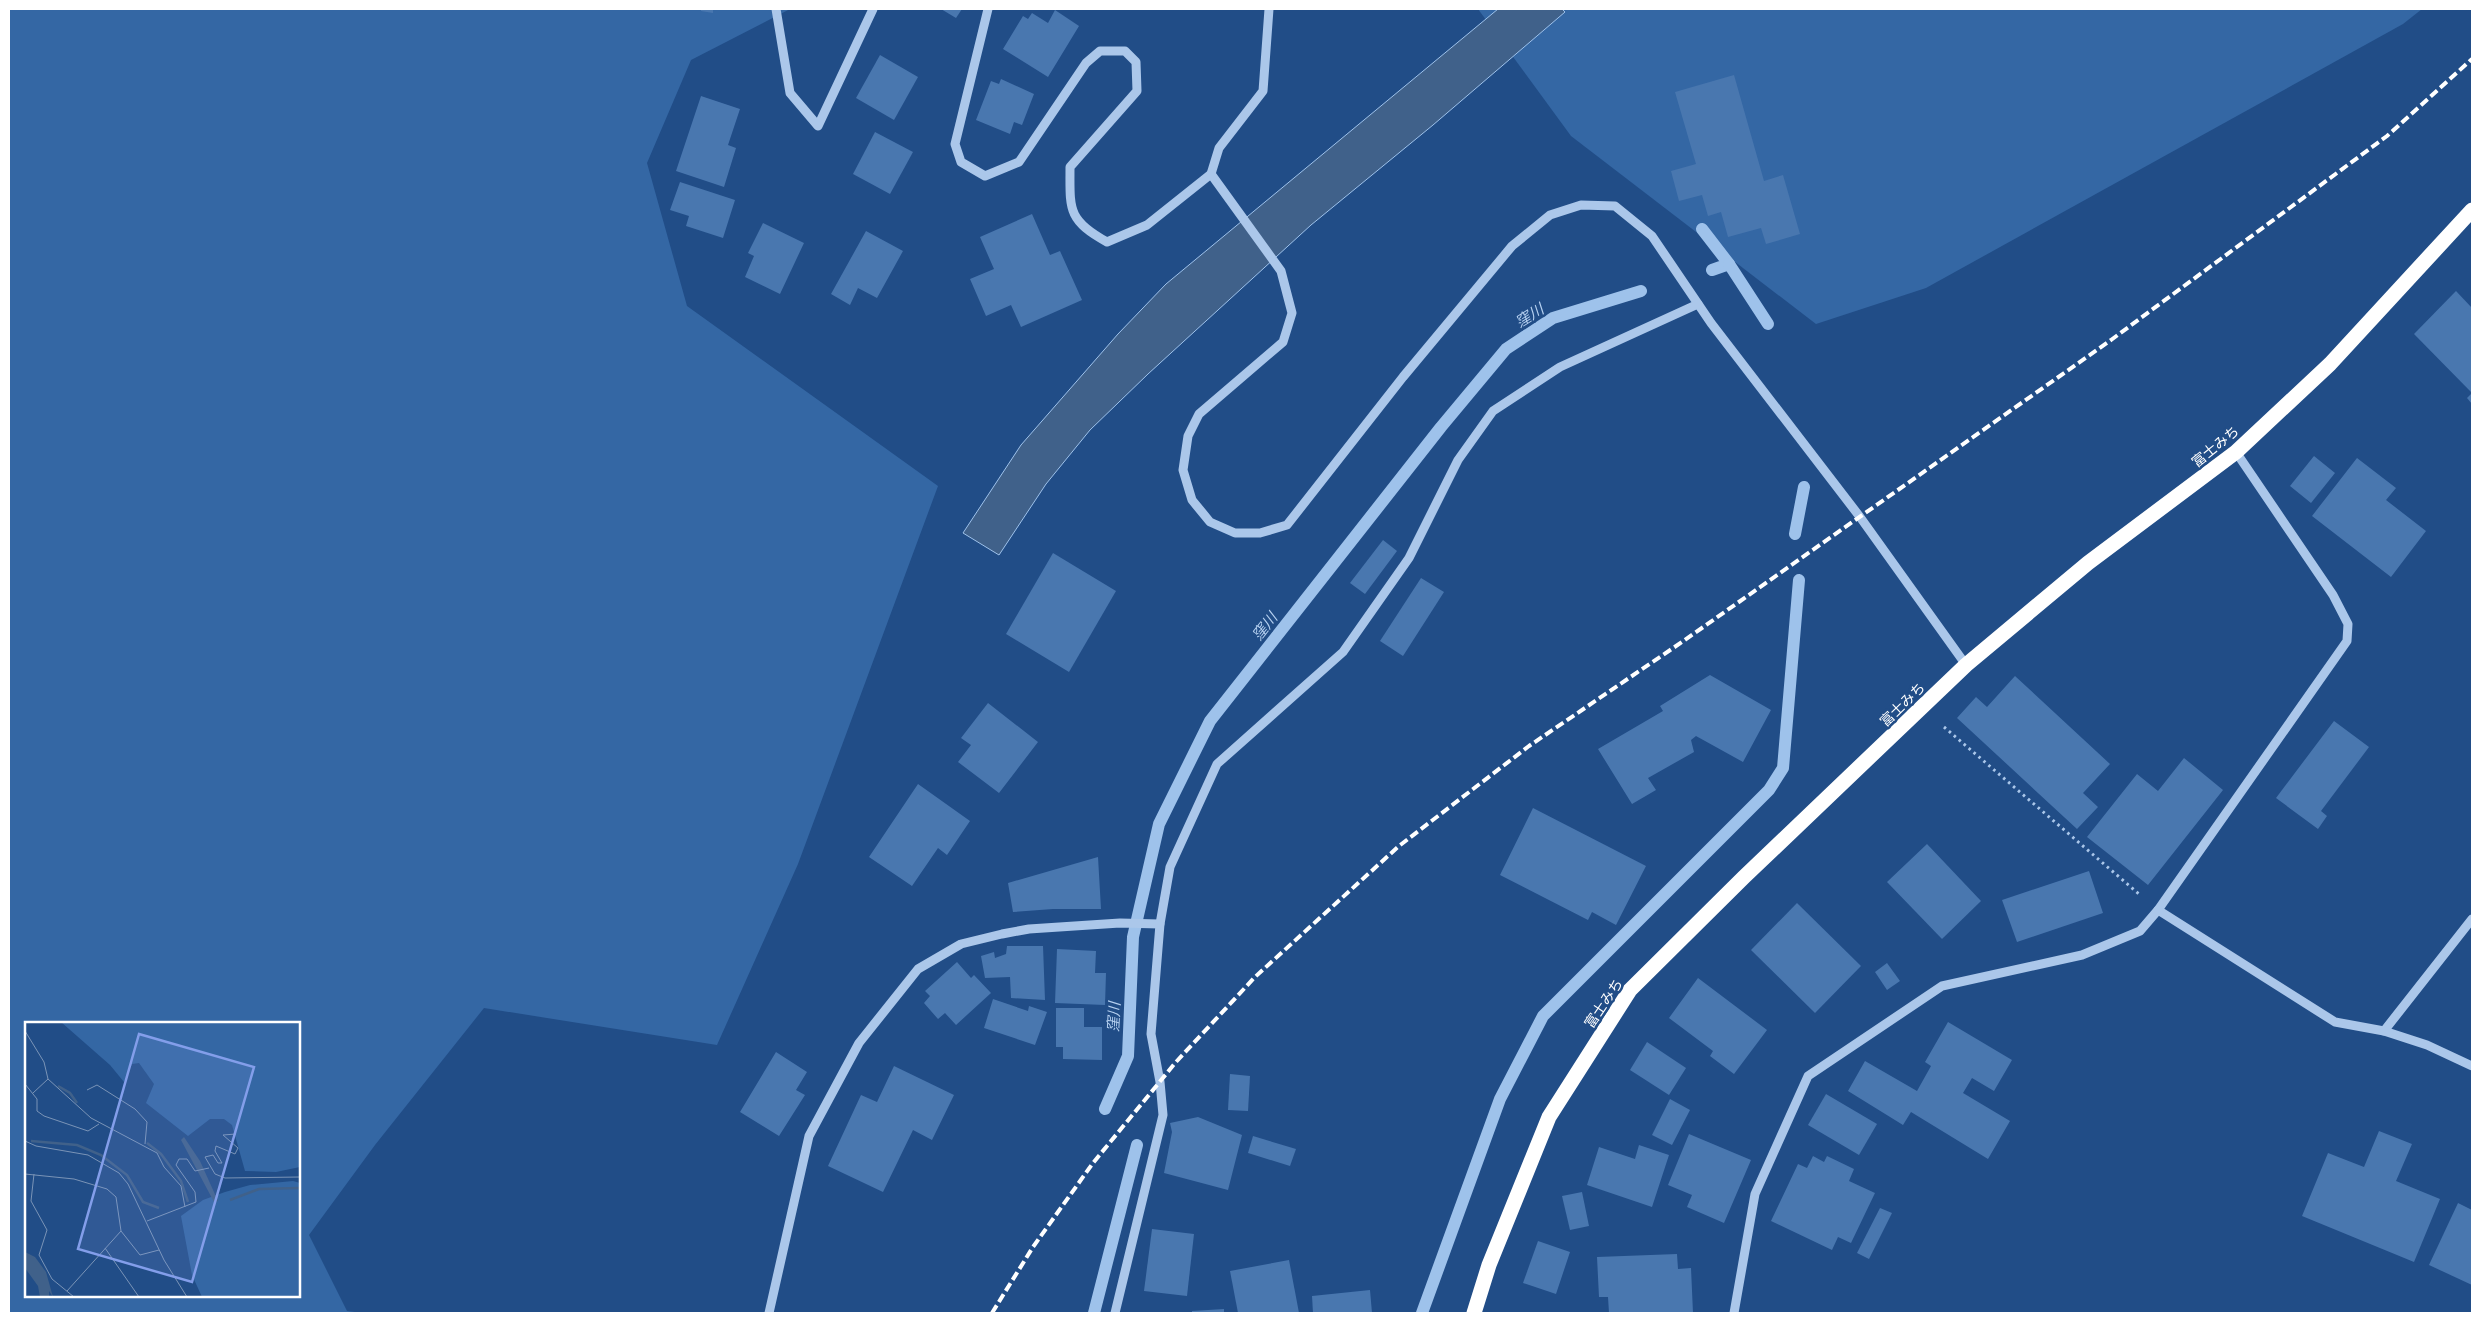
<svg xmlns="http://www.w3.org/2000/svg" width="2481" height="1322" font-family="'Exo 2','Noto Sans JP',sans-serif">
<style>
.green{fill:#3467a4;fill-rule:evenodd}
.water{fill:#40618a;stroke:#9ec2eb}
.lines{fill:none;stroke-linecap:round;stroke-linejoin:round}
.stream{stroke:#9ec2eb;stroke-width:12}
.building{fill:#4977af}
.path{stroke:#abc7ea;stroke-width:3;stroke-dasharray:2.5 4;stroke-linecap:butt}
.minor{stroke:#abc7ea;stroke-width:9}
.highway{stroke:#fff;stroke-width:15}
.rail{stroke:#fff;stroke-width:4;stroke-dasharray:9 4;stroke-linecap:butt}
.labels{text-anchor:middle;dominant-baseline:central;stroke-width:5;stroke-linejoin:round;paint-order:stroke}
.street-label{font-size:14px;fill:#fff;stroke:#214d87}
.water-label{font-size:15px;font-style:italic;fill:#b6d1f1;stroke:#214d87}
.inset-river{fill:none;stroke:#40618a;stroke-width:2.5}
.inset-road{fill:none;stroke:#7a94b7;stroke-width:1}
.view{fill:#839eea;fill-opacity:0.15;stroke:#839eea;stroke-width:2.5}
.inset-edge{fill:none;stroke:#fff;stroke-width:2.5}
</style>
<rect width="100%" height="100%" fill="#214d87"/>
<g class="green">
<path d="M9,9H790L691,60L647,163L687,306L938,486L798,864L717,1045L484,1008L375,1145L309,1235L347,1311L363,1313H9ZM26,1023H299V1296H26Z"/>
<polygon points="1478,9 2422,9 2403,24 1926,288 1816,324 1571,136"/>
</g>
<polygon class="water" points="1498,9 1562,9 1565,12 1433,125 1311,225 1148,374 1090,430 1046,484 999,555 963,533 1021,445 1118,334 1166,284"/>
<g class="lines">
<g class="stream">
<polyline points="1702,229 1729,264 1712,270"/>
<polyline points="1729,264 1768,324"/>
<polyline points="1795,534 1804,487"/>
<polyline points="1105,1109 1128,1056 1133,937 1159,824 1210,721 1441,427 1506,349 1553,318 1641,291"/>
<polyline points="1094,1313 1137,1145"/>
<polyline points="1422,1313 1500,1099 1543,1016 1769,790 1783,768 1799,580"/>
</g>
</g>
<g class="building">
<polygon points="701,9 713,9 713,13 701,11"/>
<polygon points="941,9 962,9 956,18"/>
<polygon points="1055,10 1079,26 1048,77 1003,49 1023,16 1028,19 1032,13 1048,23"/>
<polygon points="880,55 918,77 894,120 856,98"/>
<polygon points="1734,75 1764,181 1783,175 1800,234 1766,244 1761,228 1728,237 1721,212 1708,216 1702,195 1679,201 1671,171 1696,164 1675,92"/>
<polygon points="1001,79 1034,94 1022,125 1014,122 1010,134 976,120 991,81 999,84"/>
<polygon points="701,96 740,109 728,145 736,148 724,187 676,171"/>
<polygon points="875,132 913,152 890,194 853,174"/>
<polygon points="680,182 735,200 723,238 686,226 689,216 670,210"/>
<polygon points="1032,214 1050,255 1060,251 1082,300 1021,327 1011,305 986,316 970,279 994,269 980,237"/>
<polygon points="763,223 804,243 780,294 745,277 754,256 748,253"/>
<polygon points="866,231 903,251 877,298 858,288 850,305 831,294"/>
<polygon points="2456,291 2472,308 2472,393 2414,334"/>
<polygon points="2472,393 2472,404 2467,398"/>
<polygon points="2314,456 2335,473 2311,503 2290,486"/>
<polygon points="2357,458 2396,488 2386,500 2426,531 2391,577 2312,516"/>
<polygon points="1383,540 1397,551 1365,594 1350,583"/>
<polygon points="1053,553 1116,591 1069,672 1006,634"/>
<polygon points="1421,578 1444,592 1403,656 1380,641"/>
<polygon points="1710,675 1771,710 1743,762 1696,736 1691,740 1694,752 1648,778 1656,790 1632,804 1598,749 1663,711 1660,706"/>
<polygon points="2015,676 2110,764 2083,793 2098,807 2077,829 1957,718 1976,697 1987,707"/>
<polygon points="988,703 1038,742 999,793 958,762 971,745 961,738"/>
<polygon points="2334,721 2369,747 2321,811 2327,816 2318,829 2276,798"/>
<polygon points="2184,758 2223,790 2148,885 2087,837 2137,774 2158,791"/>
<polygon points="918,784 970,821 947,855 938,848 912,886 869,857"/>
<polygon points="1533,808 1646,866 1616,925 1592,912 1588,920 1500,875"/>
<polygon points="1927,844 1981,901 1942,939 1887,882"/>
<polygon points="1098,857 1101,909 1053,909 1013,912 1008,883"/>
<polygon points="2089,871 2103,913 2017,942 2002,900"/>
<polygon points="1797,903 1861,966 1815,1013 1751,950"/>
<polygon points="1007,946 1043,946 1045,1000 1011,998 1010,977 985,978 981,956 994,952 995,958 1006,954"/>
<polygon points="1057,949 1096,951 1095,973 1106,973 1105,1005 1055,1003"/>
<polygon points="957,962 971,978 974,975 991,993 956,1025 945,1013 938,1019 924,1003 930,996 925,991"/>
<polygon points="1887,963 1900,981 1887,990 1875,972"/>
<polygon points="1698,978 1767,1030 1734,1074 1710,1056 1713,1051 1669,1018"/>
<polygon points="993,999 1028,1011 1029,1006 1047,1012 1035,1045 984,1028"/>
<polygon points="1056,1008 1084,1008 1084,1027 1102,1027 1102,1060 1063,1059 1063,1047 1056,1047"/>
<polygon points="1948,1022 2012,1060 1994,1091 1972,1078 1963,1093 2010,1121 1988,1159 1911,1112 1903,1125 1848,1091 1865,1061 1917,1091 1931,1066 1925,1062"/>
<polygon points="1647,1042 1686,1068 1669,1095 1630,1070"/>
<polygon points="776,1052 807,1072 796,1090 805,1095 779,1136 740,1112"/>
<polygon points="894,1066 954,1095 932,1140 913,1130 883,1192 828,1166 861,1095 877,1102"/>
<polygon points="1230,1074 1250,1076 1248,1111 1228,1110"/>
<polygon points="1826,1094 1877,1124 1859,1155 1808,1125"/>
<polygon points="1670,1099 1690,1110 1672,1145 1652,1135"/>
<polygon points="1198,1117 1242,1135 1228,1190 1164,1173 1172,1132 1170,1123"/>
<polygon points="2379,1131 2412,1144 2396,1181 2440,1199 2414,1262 2302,1216 2328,1153 2364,1167"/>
<polygon points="1689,1134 1751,1160 1724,1223 1687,1207 1692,1195 1668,1185"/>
<polygon points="1253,1136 1296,1149 1290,1166 1248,1153"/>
<polygon points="1639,1145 1669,1155 1652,1207 1587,1185 1599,1147 1635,1159"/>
<polygon points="1813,1156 1824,1162 1827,1156 1854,1169 1849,1181 1875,1193 1851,1243 1838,1237 1832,1250 1771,1221 1798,1164 1807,1168"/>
<polygon points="1582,1192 1589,1226 1570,1230 1562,1196"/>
<polygon points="2458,1203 2472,1210 2472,1285 2429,1265"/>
<polygon points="1880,1208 1892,1213 1869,1259 1857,1253"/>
<polygon points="1152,1229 1194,1234 1187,1296 1144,1291"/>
<polygon points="1538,1241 1570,1252 1556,1294 1523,1283"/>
<polygon points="1677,1254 1678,1269 1691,1268 1693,1313 1609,1313 1608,1297 1599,1297 1597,1257"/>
<polygon points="1289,1260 1299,1313 1238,1313 1230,1271"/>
<polygon points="1370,1290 1372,1313 1313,1313 1312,1296"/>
<polygon points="1224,1309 1224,1313 1192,1313 1192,1311"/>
</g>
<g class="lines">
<polyline class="path" points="1944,727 2139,894"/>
<g class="minor">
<polyline points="776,9 790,93 818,126 873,9"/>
<path d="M988,9L955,144L961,162L985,176L1019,162L1086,63L1100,51H1125L1136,62L1137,91L1070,167C1070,209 1067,220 1107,242L1147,225L1211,174L1219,148L1263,91L1269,9"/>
<polyline points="1211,174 1281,271 1292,313 1283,342 1199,414 1188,436 1183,470 1192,500 1210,522 1235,533 1260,533 1287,525 1403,377 1512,246 1550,215 1581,205 1615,206 1652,236 1711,323 1860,517 1966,665"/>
<polyline points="2236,452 2333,595 2348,624 2347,641 2158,910 2335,1022 2384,1031 2427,1045 2472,1066"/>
<polyline points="2384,1031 2472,919"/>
<polyline points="769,1313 809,1136 859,1043 918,969 961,944 1002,934 1029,929 1120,923 1160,924"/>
<polyline points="1115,1313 1163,1115 1160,1082 1151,1034 1160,924 1170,867 1217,764 1343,652 1409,558 1458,460 1493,411 1560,367 1698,304"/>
<polyline points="1734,1313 1755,1194 1808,1076 1942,986 2082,955 2140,931 2158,910"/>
</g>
<polyline class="highway" points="1474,1313 1489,1265 1549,1117 1630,990 1744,877 1966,665 2088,563 2236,452 2330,364 2472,210"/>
<polyline class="rail" points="992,1313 1033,1247 1093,1163 1176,1062 1255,977 1399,846 1529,746 1682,642 2111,340 2387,136 2472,59"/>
</g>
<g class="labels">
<g class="street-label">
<text transform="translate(2215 446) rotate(-39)">富士みち</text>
<text transform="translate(1902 704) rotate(-44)">富士みち</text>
<text transform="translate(1603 1003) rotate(-56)">富士みち</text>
</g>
<g class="water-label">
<text transform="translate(1529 315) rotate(-32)">窪川</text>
<text transform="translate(1264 626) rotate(-52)">窪川</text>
<text transform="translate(1113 1017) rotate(-87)">窪川</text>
</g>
</g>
<g transform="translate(25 1022)">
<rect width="275" height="275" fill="#214d87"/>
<path d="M36,0H275V145L251,150L220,149L207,103L199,97H185L163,114L121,81L129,62L114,41L107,42L99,60L85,43ZM268,159L275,161V275H177L167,253L156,194L178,178L200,170L225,163Z" fill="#3467a4"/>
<path d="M159,115L175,139L193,179L189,180L156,118ZM0,230L10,235L21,250L28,275L24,269V275H15L13,264L0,246Z" fill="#40618a"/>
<path class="inset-river" d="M33,64L45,71L52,81M6,119L52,123L76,133L102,153L118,180L134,186M122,121L136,132L156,159L163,180M205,178L234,167L275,166"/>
<path class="inset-road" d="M0,9L19,40L23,57L8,71M23,57L66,96L132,131L139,145L156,164L160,185M0,62L12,77V89L19,94L63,109L74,102M62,68L72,63L110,87L122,100L120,122M211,112L198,113L213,126L210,132L191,124L190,129L197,141H193L188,133L180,135L190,152L200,156L275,155M0,119L11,124L63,133L94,151L103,162L139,238L162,275M0,152L49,157L82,167L91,175L96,209M9,152L6,179L22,208L14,233L27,257L49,275M122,199L171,180L170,170L151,143L154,137H162L170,149L184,146M80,226L114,275M42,269L96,209L115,233L134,228"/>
<path class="view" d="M114,12L229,45L167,260L53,227Z"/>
<rect width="275" height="275" class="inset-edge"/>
</g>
<rect width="2481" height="1322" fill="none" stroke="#ffffff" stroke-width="20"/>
</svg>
